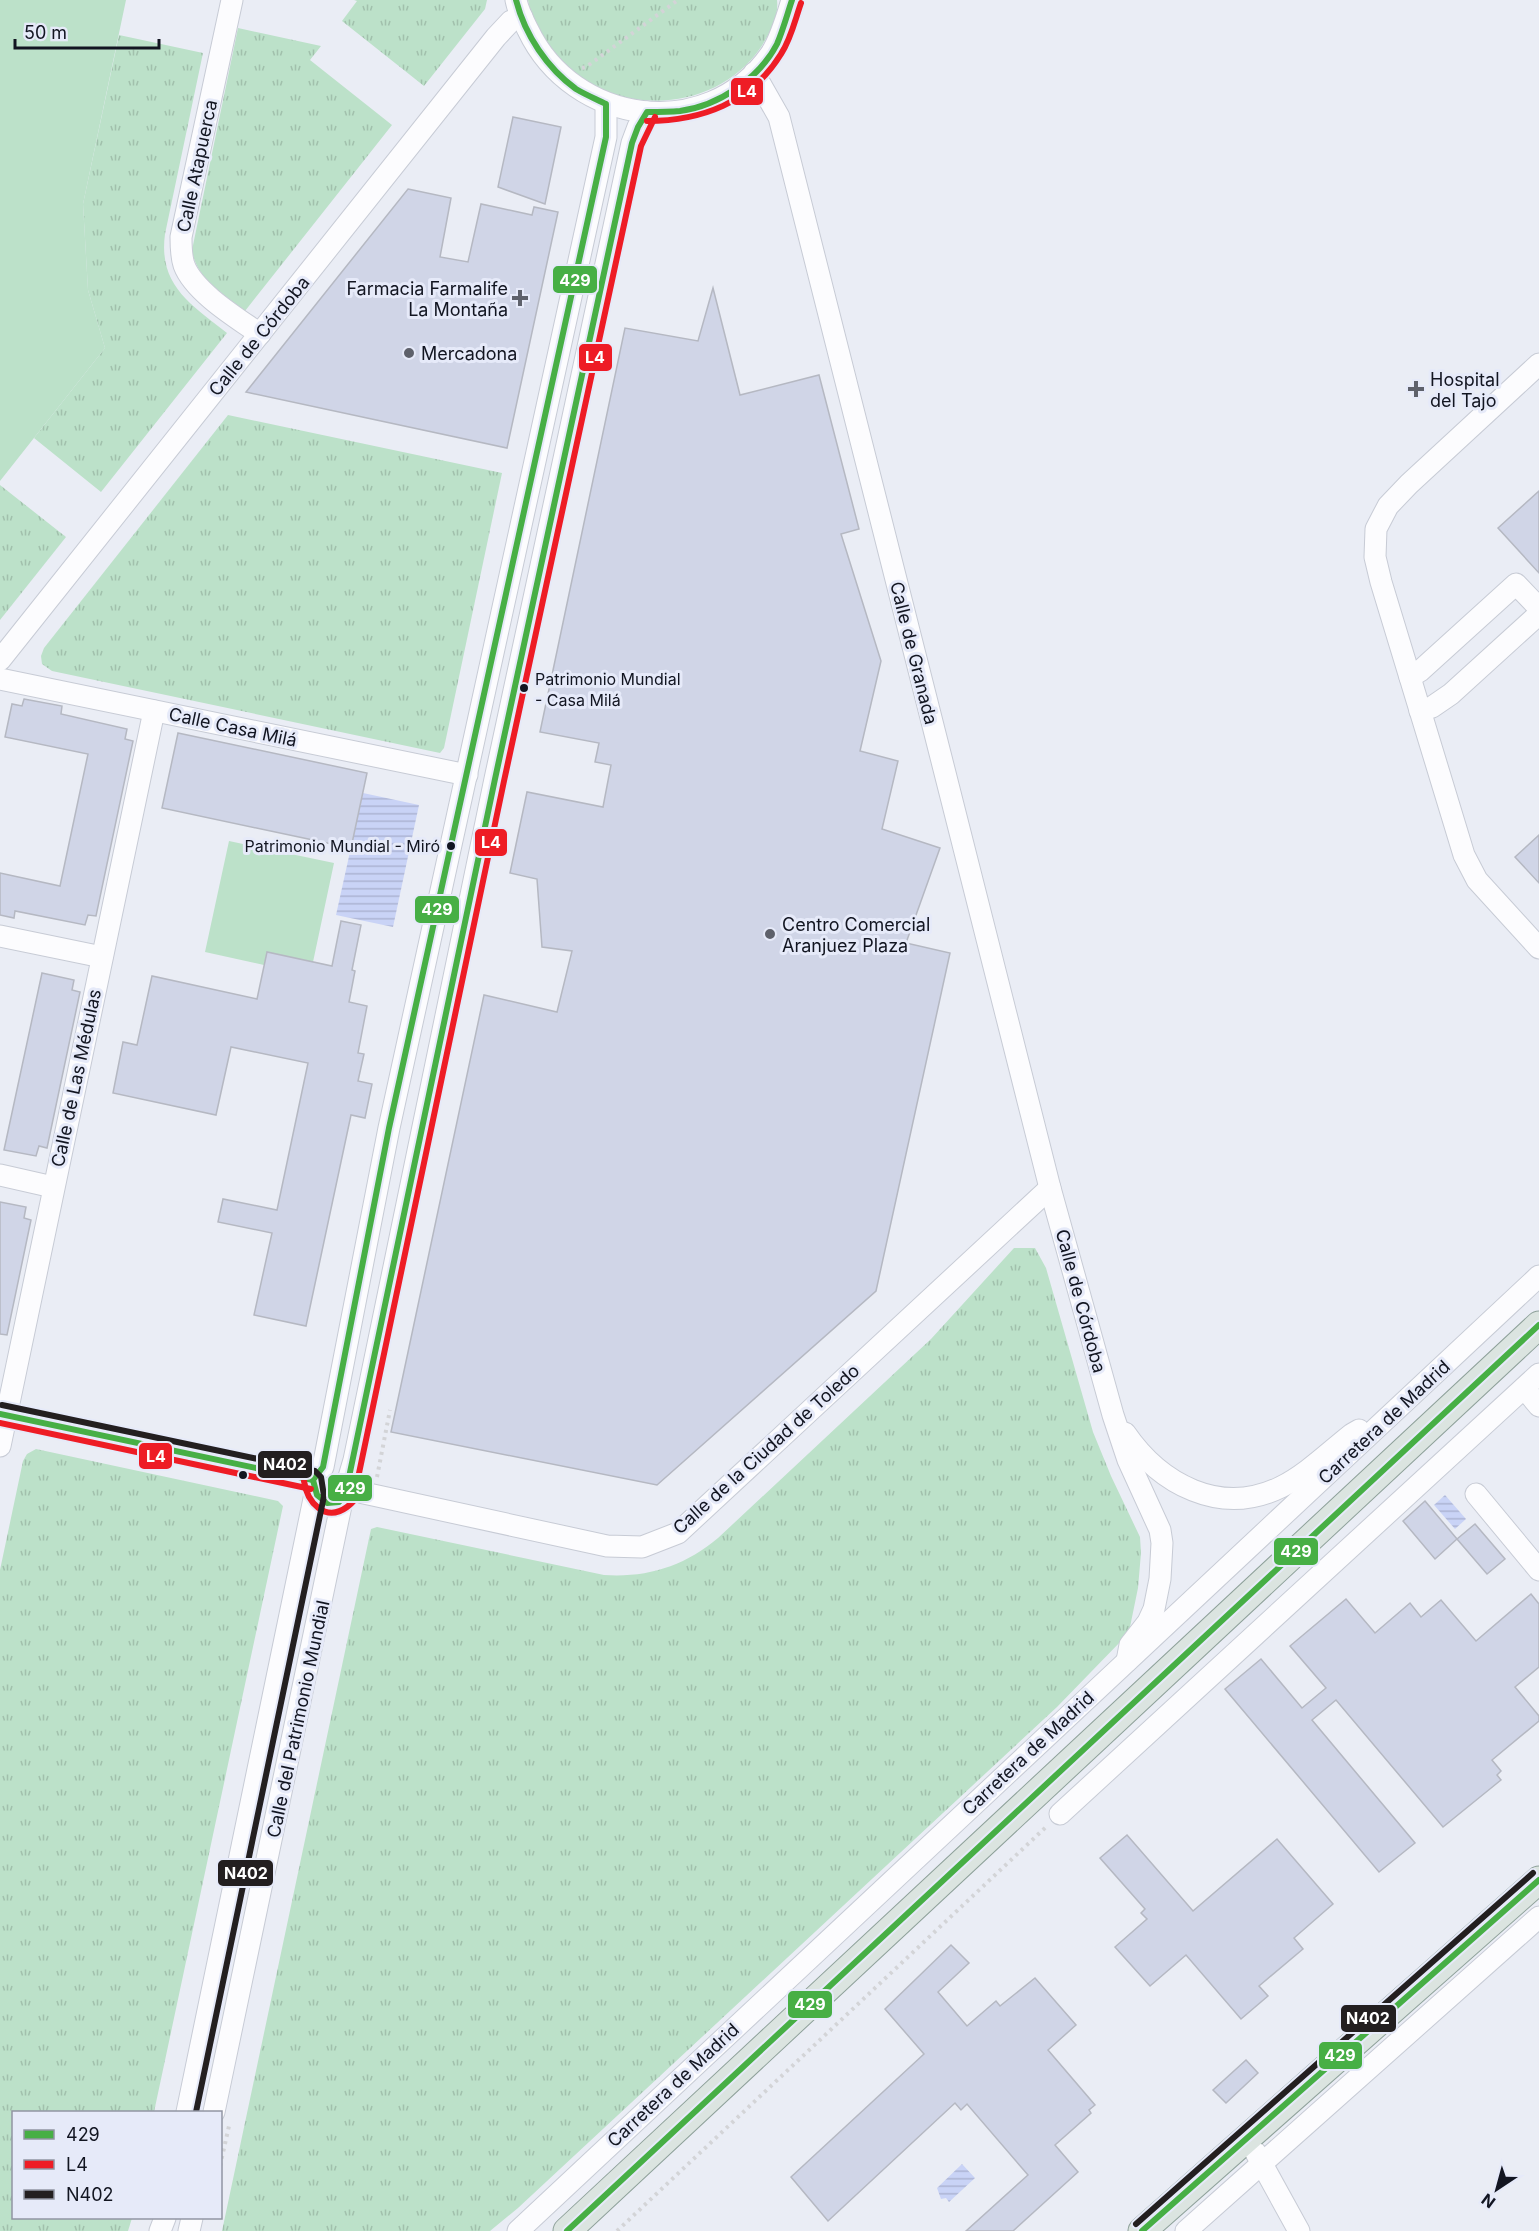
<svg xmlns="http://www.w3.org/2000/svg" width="1539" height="2231" font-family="Inter,sans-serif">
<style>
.grass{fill:url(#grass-tufts)}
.pitch{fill:#bce1c9}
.water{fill:url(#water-rules)}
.building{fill:#d0d5e7;stroke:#b5b8c2;stroke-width:1.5}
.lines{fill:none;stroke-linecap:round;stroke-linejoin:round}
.minor-casing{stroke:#c7cbd5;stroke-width:23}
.major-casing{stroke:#8ea19a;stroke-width:29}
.path{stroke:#d3d4d7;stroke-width:4;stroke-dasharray:3 4.5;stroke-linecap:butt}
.minor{stroke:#fcfcfe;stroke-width:21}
.major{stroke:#dbe4e0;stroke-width:27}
.bus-1-casing{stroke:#e6eaf9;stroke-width:10}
.bus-2-casing{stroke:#e6eaf9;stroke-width:10}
.bus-3-casing{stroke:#e6eaf9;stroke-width:10}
.bus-1{stroke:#47af45;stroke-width:6}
.bus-2{stroke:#ee1c25;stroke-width:6}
.bus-3{stroke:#231f20;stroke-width:6}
.poi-dot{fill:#5e616b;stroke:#e6eaf9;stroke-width:2}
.bus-dot{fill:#121521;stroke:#e6eaf9;stroke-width:2}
.labels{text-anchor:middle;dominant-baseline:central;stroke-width:6;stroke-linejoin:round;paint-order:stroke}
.bus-label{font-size:16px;fill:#121521;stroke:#e6eaf9;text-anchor:start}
.street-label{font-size:18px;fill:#121521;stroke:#e6eaf9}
.poi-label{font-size:18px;fill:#121521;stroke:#e6eaf9;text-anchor:start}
.line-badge{stroke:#e6eaf9;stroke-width:2}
.badge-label{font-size:16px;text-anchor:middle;font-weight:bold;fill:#fff}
</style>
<defs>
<pattern id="grass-tufts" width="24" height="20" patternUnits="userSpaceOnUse" patternTransform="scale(1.5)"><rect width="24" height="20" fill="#bce1c9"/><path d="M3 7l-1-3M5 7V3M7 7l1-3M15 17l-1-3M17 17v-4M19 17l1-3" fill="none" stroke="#a1c0ac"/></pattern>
<pattern id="water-rules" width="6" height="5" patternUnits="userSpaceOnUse" patternTransform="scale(1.5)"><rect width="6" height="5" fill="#c9d3f6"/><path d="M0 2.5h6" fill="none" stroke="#acb4d3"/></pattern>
</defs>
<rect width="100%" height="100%" fill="#eaedf5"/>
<g class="grass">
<polygon points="354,0 487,0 485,9 424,86 342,21 357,1"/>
<path d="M528,0H777C779,17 770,33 761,47C720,108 630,118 574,72C568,66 559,61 553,54C549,48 546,40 542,34C535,23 530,13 528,0Z"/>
<path d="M238,28L321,46L310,60L392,125L245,311C224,294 196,279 192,250Z"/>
<path d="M119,35L203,53L165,234C158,286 192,305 227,333L101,492L34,438L105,348L88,290L83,204Z"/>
<polygon points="228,415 502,473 444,748 440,753 52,671 42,664 41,656 44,648"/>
<polygon points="0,485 66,537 0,620"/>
<path d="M1014,1248H1035L1046,1268L1093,1432L1111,1476L1140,1537L1141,1553L1138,1588L1130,1627L1123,1639L1057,1707L518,2208L490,2231H222L371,1529L377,1527L604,1575C647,1578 685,1566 718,1538L931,1339Z"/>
<polygon points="36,1449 278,1501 283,1506 154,2112 14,2112 14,2218 132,2218 128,2231 0,2231 0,1570 23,1461 27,1454"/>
</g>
<g class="pitch">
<polygon points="0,0 126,0 83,204 88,290 105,348 0,481"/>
<polygon points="229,841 334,863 313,962 267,952 264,965 205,952"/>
</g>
<g class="water">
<polygon points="363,793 419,805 393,927 336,915"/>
<polygon points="1445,1495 1466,1519 1455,1529 1434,1505"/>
<polygon points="962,2164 975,2178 949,2202 946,2198 941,2199 937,2188"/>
</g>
<g class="building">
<polygon points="513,117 561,127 545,204 498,187"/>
<polygon points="408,189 451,198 440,257 468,262 481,204 532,215 534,207 558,212 507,448 246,392"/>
<polygon points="713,288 740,395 819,375 859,529 841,534 881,661 860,751 898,761 882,829 940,848 906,943 950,953 876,1291 657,1485 391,1432 484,995 557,1012 572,951 542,947 537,879 510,873 527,792 603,807 611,765 595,762 599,743 540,732 625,328 698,341"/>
<polygon points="1539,491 1539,573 1498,528"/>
<polygon points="24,699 62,706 61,714 127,729 125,739 133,741 96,916 88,915 85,925 15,911 14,918 0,915 0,873 60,886 88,754 5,737 12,704 22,706"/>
<polygon points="178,733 367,773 351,848 162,808"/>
<polygon points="1539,835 1539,883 1515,857"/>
<polygon points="341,921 361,925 352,970 355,971 349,1002 367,1006 358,1053 364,1054 358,1081 372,1084 365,1118 351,1115 306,1326 254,1315 272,1233 218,1222 223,1199 277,1210 308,1063 231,1047 216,1115 113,1093 123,1042 137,1045 152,976 257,999 267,952 332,966"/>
<polygon points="42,973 74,980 72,990 80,992 47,1148 39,1146 36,1156 4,1150"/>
<polygon points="0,1202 26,1207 24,1218 31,1220 7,1335 0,1334"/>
<polygon points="1425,1501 1457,1539 1435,1559 1403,1521"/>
<polygon points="1475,1524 1505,1559 1487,1574 1457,1539"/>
<polygon points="1531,1594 1539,1604 1539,1667 1515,1687 1539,1716 1539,1721 1492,1760 1501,1771 1497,1775 1501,1780 1443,1827 1336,1700 1312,1720 1415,1843 1379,1872 1225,1689 1261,1659 1302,1708 1326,1688 1290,1646 1346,1599 1375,1633 1410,1603 1421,1617 1441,1600 1476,1641"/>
<polygon points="1127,1835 1193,1911 1277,1839 1333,1904 1294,1938 1303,1949 1259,1986 1268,1996 1241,2019 1186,1955 1150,1986 1115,1947 1147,1919 1141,1913 1145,1909 1100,1858"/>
<polygon points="951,1945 969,1963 938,1992 967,2026 996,2001 1000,2006 1035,1978 1076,2025 1048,2050 1095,2105 1089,2110 1091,2113 1055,2145 1078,2172 1013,2231 966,2231 1028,2175 967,2104 961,2110 955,2103 828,2221 791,2177 924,2054 885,2009"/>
<polygon points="1246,2060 1258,2073 1226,2103 1213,2090"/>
</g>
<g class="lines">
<defs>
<g id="minor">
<path d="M232,0L181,237C181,246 181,256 184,265C194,292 237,318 260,334"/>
<path d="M516,0C518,11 523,20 528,30C573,125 707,144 770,55C780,41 787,17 792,0"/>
<polyline points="754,73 779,117 1050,1188 1113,1415 1128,1460 1160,1530 1162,1543 1160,1579 1154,1609 1148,1622 1130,1645 1127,1661"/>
<polyline points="1539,364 1409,484 1388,506 1376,529 1375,557 1381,582 1464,855 1477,880 1539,948"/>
<polyline points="0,660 496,37 511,21 522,17"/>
<polyline points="1410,677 1420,671 1516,584 1539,608"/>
<polyline points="0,679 467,775"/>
<polyline points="1420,711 1432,707 1451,694 1539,614"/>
<polyline points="0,936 102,957"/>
<polyline points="0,1175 53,1187"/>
<polyline points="1524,1388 1539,1406"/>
<polyline points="0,1414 313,1480"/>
<path d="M1125,1433C1160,1484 1220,1517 1281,1487C1307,1474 1329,1452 1352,1434L1359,1430"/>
<polyline points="0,1446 154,711"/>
<polyline points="323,1467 389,1128 606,137 606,104"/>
<polyline points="349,1477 354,1460 495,779 632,143 638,127 647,112"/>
<polyline points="350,1490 607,1546 642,1547 678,1533 1050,1188"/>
<polyline points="1476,1494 1539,1570"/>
<polyline points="1060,1814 1539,1374"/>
<polyline points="187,2112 315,1494"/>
<polyline points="214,2112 342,1501"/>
<polyline points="1256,2153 1299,2231"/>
<polyline points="160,2231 165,2218"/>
<polyline points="189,2231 192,2218"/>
<polyline points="518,2231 1539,1276"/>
<polyline points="1186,2231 1539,1917"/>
</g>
<g id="major">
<polyline points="567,2231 1539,1325"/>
<polyline points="1142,2231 1539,1880"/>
</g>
</defs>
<use href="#minor" class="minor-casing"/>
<use href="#major" class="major-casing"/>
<g class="path">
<polyline points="582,68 586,67 678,0"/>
<polyline points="377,1477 390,1410"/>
<polyline points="220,2166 229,2126"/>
<polyline points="617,2231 1046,1827"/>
</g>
<use href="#minor" class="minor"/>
<use href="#major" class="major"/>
<defs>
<g id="bus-1">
<path d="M516,0C525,35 547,68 576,89C586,95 596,99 606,104V137L389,1128L323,1467L313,1480L317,1495L327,1503L339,1502L350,1490L349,1477L495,779L632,143L638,127L647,112C658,112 669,112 680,111C718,106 759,79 777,44C783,30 787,15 792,0"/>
<polyline points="0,1414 313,1480"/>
<polyline points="567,2231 1539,1325"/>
<polyline points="1142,2231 1539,1880"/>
</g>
<g id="bus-2">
<path d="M647,121C701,121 751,103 781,54C791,39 795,20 801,3"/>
<polyline points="0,1423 311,1489"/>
<path d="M304,1481C307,1502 325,1523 347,1507C351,1504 357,1498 359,1492C360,1488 358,1482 358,1478L504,781L641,146L655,117"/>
</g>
<g id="bus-3">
<polyline points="2,1405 315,1471 321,1477 324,1496 196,2112"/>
<polyline points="1136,2224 1533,1873"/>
</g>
</defs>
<use href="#bus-1" class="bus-1-casing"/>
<use href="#bus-2" class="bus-2-casing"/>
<use href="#bus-3" class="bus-3-casing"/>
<use href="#bus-1" class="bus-1"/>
<use href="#bus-2" class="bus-2"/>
<use href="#bus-3" class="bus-3"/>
</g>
<g class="poi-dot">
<path d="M517 289h6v6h6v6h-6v6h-6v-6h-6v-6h6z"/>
<circle cx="409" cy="353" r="6"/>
<path d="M1413 380h6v6h6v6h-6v6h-6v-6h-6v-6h6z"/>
<circle cx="770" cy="934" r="6"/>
</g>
<g class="bus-dot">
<circle cx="524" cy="688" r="5"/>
<circle cx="451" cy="846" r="5"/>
<circle cx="243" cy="1475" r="5"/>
</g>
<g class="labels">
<g class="bus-label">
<text x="535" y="679">Patrimonio Mundial<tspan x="535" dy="21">- Casa Milá</tspan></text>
<text x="440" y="846" text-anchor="end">Patrimonio Mundial - Miró</text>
</g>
<g class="street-label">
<text transform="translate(197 166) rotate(-78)">Calle Atapuerca</text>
<text transform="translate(259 336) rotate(-51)">Calle de Córdoba</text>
<text transform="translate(914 653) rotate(76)">Calle de Granada</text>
<text transform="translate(233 727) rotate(12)">Calle Casa Milá</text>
<text transform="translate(76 1078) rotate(-78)">Calle de Las Médulas</text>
<text transform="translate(1081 1301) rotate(75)">Calle de Córdoba</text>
<text transform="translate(1384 1422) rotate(-43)">Carretera de Madrid</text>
<text transform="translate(766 1449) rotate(-42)">Calle de la Ciudad de Toledo</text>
<text transform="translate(298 1719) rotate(-78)">Calle del Patrimonio Mundial</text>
<text transform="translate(1028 1753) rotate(-43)">Carretera de Madrid</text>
<text transform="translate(673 2085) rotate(-43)">Carretera de Madrid</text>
</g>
<g class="poi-label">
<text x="508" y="288" text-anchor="end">Farmacia Farmalife<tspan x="508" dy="21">La Montaña</tspan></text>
<text x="421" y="353">Mercadona</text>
<text x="1430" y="379">Hospital<tspan x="1430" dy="21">del Tajo</tspan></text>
<text x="782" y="924">Centro Comercial<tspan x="782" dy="21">Aranjuez Plaza</tspan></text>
</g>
</g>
<g class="line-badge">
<rect x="730" y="77" width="34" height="29" rx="6" fill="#ee1c25"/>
<rect x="552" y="265" width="46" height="29" rx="6" fill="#47af45"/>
<rect x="578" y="343" width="35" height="29" rx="6" fill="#ee1c25"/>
<rect x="474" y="828" width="34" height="29" rx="6" fill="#ee1c25"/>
<rect x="414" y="895" width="46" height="29" rx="6" fill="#47af45"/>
<rect x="138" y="1442" width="35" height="28" rx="6" fill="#ee1c25"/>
<rect x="257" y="1450" width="56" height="29" rx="6" fill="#231f20"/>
<rect x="327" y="1474" width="46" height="28" rx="6" fill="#47af45"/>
<rect x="1273" y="1537" width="46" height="29" rx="6" fill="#47af45"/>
<rect x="217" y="1859" width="57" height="28" rx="6" fill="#231f20"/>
<rect x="787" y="1990" width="46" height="29" rx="6" fill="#47af45"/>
<rect x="1340" y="2004" width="57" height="29" rx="6" fill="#231f20"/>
<rect x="1318" y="2041" width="45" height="29" rx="6" fill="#47af45"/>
</g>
<g class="badge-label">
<text x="747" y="97">L4</text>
<text x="575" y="286">429</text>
<text x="595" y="363">L4</text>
<text x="491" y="848">L4</text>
<text x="437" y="915">429</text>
<text x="156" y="1462">L4</text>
<text x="285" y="1470">N402</text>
<text x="350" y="1494">429</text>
<text x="1296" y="1557">429</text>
<text x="246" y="1879">N402</text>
<text x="810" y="2010">429</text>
<text x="1368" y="2024">N402</text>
<text x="1340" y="2061">429</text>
</g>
<rect x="12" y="2111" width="210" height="108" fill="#e6eaf9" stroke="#9195a3" stroke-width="1.5"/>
<rect x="24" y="2130" width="30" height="9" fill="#47af45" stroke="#9195a3" stroke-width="1.5"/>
<text x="66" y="2141" font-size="18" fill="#121521">429</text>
<rect x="24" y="2160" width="30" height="9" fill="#ee1c25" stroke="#9195a3" stroke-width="1.5"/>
<text x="66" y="2171" font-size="18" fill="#121521">L4</text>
<rect x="24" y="2190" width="30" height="9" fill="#231f20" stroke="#9195a3" stroke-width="1.5"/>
<text x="66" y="2201" font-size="18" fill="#121521">N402</text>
<g transform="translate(1497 2189) rotate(216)" stroke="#e6eaf9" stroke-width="4.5" paint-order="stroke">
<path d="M0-4.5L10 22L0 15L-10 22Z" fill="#121521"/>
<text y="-9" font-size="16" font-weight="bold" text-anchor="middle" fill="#121521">N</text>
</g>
<path d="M15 39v9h144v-9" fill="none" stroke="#121521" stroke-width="3"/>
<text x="24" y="39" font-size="18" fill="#121521" stroke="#e6eaf9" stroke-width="4.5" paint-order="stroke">50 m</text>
</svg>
